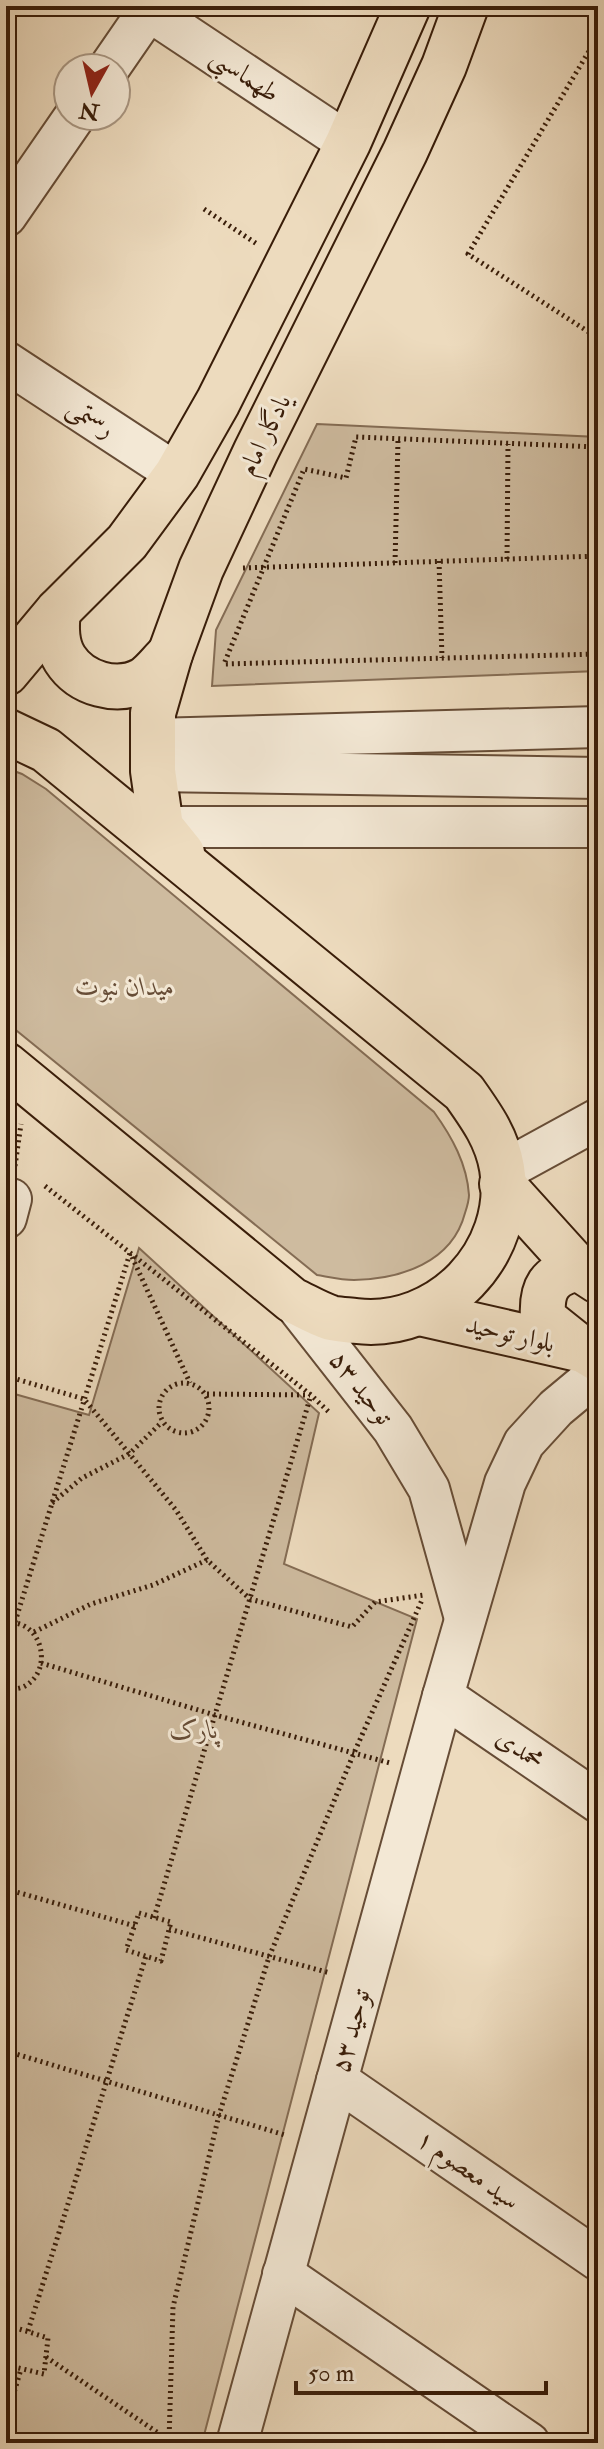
<svg xmlns="http://www.w3.org/2000/svg" width="604" height="2449" font-family="'IM FELL Double Pica',Amiri,serif">
<style>
.green{fill:#cebb9f;stroke:#846c54;stroke-width:2}
.lines{fill:none;stroke-linecap:round;stroke-linejoin:round}
.minor-casing{stroke:#664c36;stroke-width:44}
.major-casing{stroke:#391d09;stroke-width:48}
.path{stroke:#391d09;stroke-width:5;stroke-dasharray:2 4;stroke-linecap:butt}
.minor{stroke:#f3e8d5;stroke-width:40}
.major{stroke:#eddbbe;stroke-width:44}
.labels{text-anchor:middle;dominant-baseline:central;stroke-width:6;stroke-linejoin:round;paint-order:stroke}
.street-label{font-size:26px;fill:#391d09;stroke:#f3e8d5}
.park-label{font-size:26px;font-style:italic;fill:#664c36;stroke:#f3e8d5}
</style>
<rect width="100%" height="100%" fill="#eddbbe"/>
<filter id="stains"><feTurbulence type="fractalNoise" baseFrequency=".0025" numOctaves="4"/><feColorMatrix values="0 0 0 0 .2 0 0 0 0 .09 0 0 0 0 .02 0 0 0 .5 -.17"/></filter>
<radialGradient id="worn" r=".72"><stop offset=".6" stop-color="#630" stop-opacity="0"/><stop offset="1" stop-color="#630" stop-opacity=".3"/></radialGradient>
<g class="green">
<polygon points="317,424 598,437 598,671 212,686 216,630"/>
<path d="M6,768L22,774L46,789L434,1112C452,1137 467,1164 469,1195C469,1201 467,1207 465,1213C452,1263 400,1279 354,1280C342,1280 329,1277 317,1275L6,1022Z"/>
<polygon points="139,1248 319,1413 284,1564 417,1619 202,2443 6,2443 6,1409 11,1393 89,1415"/>
</g>
<g class="lines">
<defs>
<g id="minor">
<polyline points="142,6 348,143"/>
<polyline points="109,68 149,10"/>
<polyline points="6,216 75,116"/>
<polyline points="6,362 177,474"/>
<polyline points="153,739 598,727"/>
<polyline points="153,771 598,778"/>
<polyline points="161,827 598,827"/>
<polyline points="503,1171 598,1119"/>
<polyline points="6,1218 11,1199"/>
<polyline points="292,1300 393,1429 429,1489 465,1618"/>
<polyline points="443,1696 598,1802"/>
<polyline points="337,2080 598,2260"/>
<polyline points="283,2274 529,2443"/>
<polyline points="237,2443 443,1696 505,1483 524,1443 556,1408 598,1373"/>
</g>
<g id="major">
<path d="M58,611C56,627 56,645 65,659C81,684 117,694 143,680C153,674 161,662 170,654"/>
<polyline points="6,673 58,611 127,542 177,474 218,402 348,143 408,6"/>
<path d="M6,731L46,750L464,1092C481,1116 497,1138 502,1168C516,1253 440,1331 356,1321C348,1320 339,1320 331,1318C318,1314 305,1306 292,1300L6,1065"/>
<polyline points="182,853 161,827 153,771 153,713 170,654 201,569 256,451 405,152 444,66 466,6"/>
<polyline points="502,1184 578,1268 598,1281"/>
<path d="M578,1268C549,1275 541,1288 543,1318L583,1350"/>
<polyline points="420,1313 583,1350 598,1359"/>
</g>
</defs>
<use href="#minor" class="minor-casing"/>
<use href="#major" class="major-casing"/>
<g class="path">
<polyline points="598,36 468,254 598,338"/>
<polyline points="204,209 257,244"/>
<polyline points="598,447 356,437 346,478 304,469 224,664 598,654"/>
<polyline points="507,559 508,444"/>
<polyline points="439,561 442,658"/>
<polyline points="395,563 398,440"/>
<polyline points="243,568 598,556"/>
<polyline points="15,1166 21,1124"/>
<polyline points="45,1186 311,1395 331,1414"/>
<polyline points="132,1257 190,1383"/>
<polyline points="6,1376 84,1399 176,1510 207,1560 250,1599 352,1627 375,1602 424,1595"/>
<circle cx="184" cy="1408" r="25"/>
<polyline points="207,1394 310,1395"/>
<polyline points="52,1503 82,1478 129,1454 162,1422"/>
<polyline points="15,1622 130,1253"/>
<path d="M6,1623C41,1618 55,1669 25,1686C20,1689 12,1689 6,1690"/>
<polyline points="34,1632 91,1604 153,1585 207,1560"/>
<polyline points="41,1663 215,1715 390,1763"/>
<polyline points="6,1889 135,1926"/>
<polygon points="139,1913 171,1922 161,1961 126,1950"/>
<polyline points="154,1918 311,1395"/>
<polyline points="169,1929 330,1973"/>
<polyline points="6,2051 285,2135"/>
<polyline points="28,2331 146,1956"/>
<polyline points="6,2355 13,2327 48,2338 44,2374 6,2365"/>
<polyline points="46,2357 173,2443"/>
<polyline points="6,2420 21,2369"/>
<polyline points="169,2441 173,2307 219,2115 269,1957 354,1753 422,1600"/>
</g>
<use href="#minor" class="minor"/>
<use href="#major" class="major"/>
</g>
<g class="labels">
<g class="street-label">
<text transform="translate(245 75) rotate(34)">طهماسبی</text>
<text transform="translate(91 418) rotate(33)">رستمی</text>
<text transform="translate(265 435) rotate(-64)">یادگار امام</text>
<text transform="translate(510 1334) rotate(13)">بلوار توحید</text>
<text transform="translate(361 1388) rotate(52)">توحید ۵۳</text>
<text transform="translate(520 1749) rotate(34)">محمدی</text>
<text transform="translate(351 2031) rotate(-75)">توحید ۵۳</text>
<text transform="translate(468 2170) rotate(35)">سید معصوم ۱</text>
</g>
<g class="park-label">
<text x="125" y="987">میدان نبوت</text>
<text x="194" y="1730">پارک</text>
</g>
</g>
<rect width="604" height="2449" fill="none" stroke="#eddbbe" stroke-width="32"/>
<rect x="8" y="8" width="588" height="2433" fill="none" stroke="#391d09" stroke-width="4"/>
<rect x="16" y="16" width="572" height="2417" fill="none" stroke="#391d09" stroke-width="2"/>
<g transform="translate(92 92) rotate(188)"><circle r="38" fill="#f3e8d5" stroke="#a99783" stroke-width="2"/>
<path d="M0-6L14 30L0 20L-14 30Z" fill="#8f2418"/>
<text y="-12" font-size="22" font-weight="bold" text-anchor="middle" fill="#391d09">N</text>
</g>
<path d="M296 2381v12h250v-12" fill="none" stroke="#391d09" stroke-width="4"/>
<text x="308" y="2381" font-size="24" fill="#391d09" stroke="#f3e8d5" stroke-width="6" paint-order="stroke">50 m</text>
<rect width="100%" height="100%" filter="url(#stains)"/>
<rect width="100%" height="100%" fill="url(#worn)"/>
</svg>
